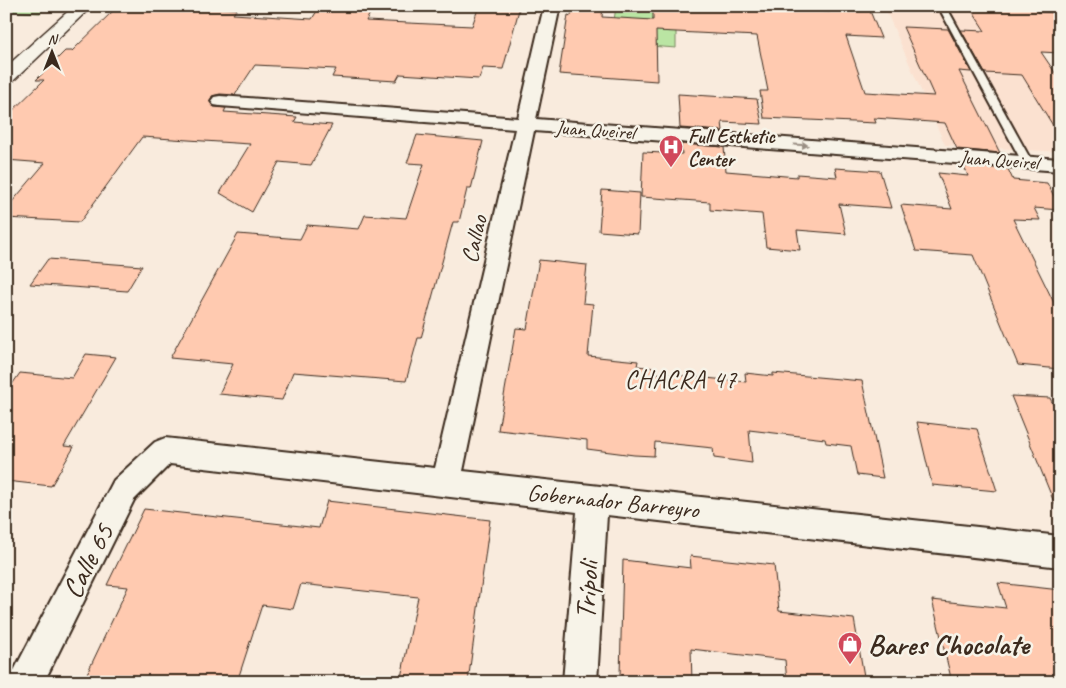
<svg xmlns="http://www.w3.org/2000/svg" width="1066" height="688" font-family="Caveat,sans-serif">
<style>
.built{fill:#fbe1d0}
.green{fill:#bae5a3;stroke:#7a8860}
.building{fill:#ffcab0;stroke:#3b2a1e}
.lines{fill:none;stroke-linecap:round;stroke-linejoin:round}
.service-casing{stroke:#3b2a1e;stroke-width:4}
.minor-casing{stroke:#3b2a1e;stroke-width:4}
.primary-casing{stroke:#3b2a1e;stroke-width:3}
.service{fill:#f7f3e8;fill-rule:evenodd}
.minor{fill:#f7f3e8;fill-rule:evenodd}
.primary{fill:#f7f3e8;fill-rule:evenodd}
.oneway{fill:#998e83}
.labels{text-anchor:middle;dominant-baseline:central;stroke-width:5;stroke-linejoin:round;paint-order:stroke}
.far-street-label{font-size:20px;fill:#3b2a1e;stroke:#f7f3e8}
.far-poi-label{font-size:20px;font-weight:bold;fill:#3b2a1e;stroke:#f7f3e8;text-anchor:start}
.street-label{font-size:24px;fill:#3b2a1e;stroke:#f7f3e8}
.neighbourhood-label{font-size:25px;letter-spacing:1px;fill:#3b2a1e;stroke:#f7f3e8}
.near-street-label{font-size:29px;fill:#3b2a1e;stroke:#f7f3e8}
.near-poi-label{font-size:29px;font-weight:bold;fill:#3b2a1e;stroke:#f7f3e8;text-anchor:start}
</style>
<rect width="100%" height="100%" fill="#f9ebdd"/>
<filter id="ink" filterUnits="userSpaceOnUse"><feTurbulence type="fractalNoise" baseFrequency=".02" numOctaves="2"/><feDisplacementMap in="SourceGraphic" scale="10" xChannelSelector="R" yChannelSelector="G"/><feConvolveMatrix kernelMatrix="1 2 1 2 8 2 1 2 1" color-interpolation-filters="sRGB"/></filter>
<g filter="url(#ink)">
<polygon class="built" points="884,6 1010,6 1060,80 1060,152 945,145"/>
<g class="green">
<polygon points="6,6 48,6 40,13 6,11"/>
<polygon points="616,6 676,6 676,48 611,43"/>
</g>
<g class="building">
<polygon points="118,6 186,6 237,9 233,14 312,19 320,6 374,6 366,21 472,26 479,6 520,6 503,69 483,68 479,79 400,74 396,81 332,77 336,69 255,65 235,95 220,94 212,96 210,102 214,107 226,108 224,112 297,117 294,122 332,125 311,165 279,162 252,212 220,193 250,144 142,137 80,222 6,218 6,209 45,163 6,160 6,117 44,80 36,80 65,51 72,51"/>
<polygon points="572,6 603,6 602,17 653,20 653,6 750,6 750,8 830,12 828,6 868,6 881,38 846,36 865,92 934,96 903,27 948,29 971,72 959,71 1000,153 957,149 945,123 874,118 876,123 764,118 760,91 768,91 757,36 656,31 657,81 559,74 568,15 571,16"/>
<polygon points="969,6 1034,6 1038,12 1060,13 1060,53 1041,52 1060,80 1060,137 1022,75 985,73 961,30 985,31"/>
<polygon points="678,94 757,99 762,124 722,122 723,131 680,128"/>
<polygon points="417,135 483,141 471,189 467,189 459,222 453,222 421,338 418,338 406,381 293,372 282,400 219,394 233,364 170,358 238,234 300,239 307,225 359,229 365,215 406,218 424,164 407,163"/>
<polygon points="681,144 724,147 726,171 797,177 797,174 837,177 835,168 880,171 891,208 839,204 846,234 797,230 800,250 766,247 762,214 710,210 710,202 641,197 643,152 682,154"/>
<polygon points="964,166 1008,169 1013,180 1047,183 1060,207 1060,210 1034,208 1040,220 1013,219 1060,315 1060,369 1018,365 973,255 916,251 901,205 952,209 938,173 968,176"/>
<polygon points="602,190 640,193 638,234 599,231"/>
<polygon points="48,259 142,266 127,291 30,284"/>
<polygon points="539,260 587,265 583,303 593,304 588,356 638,361 637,366 656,368 655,373 746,382 745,373 773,376 773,373 862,381 883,478 857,475 851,446 826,443 825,439 749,430 752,463 714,458 713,448 655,442 654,456 634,455 587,449 587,440 498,430 516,328 527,329"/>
<polygon points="86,354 116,357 64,446 74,447 51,486 6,481 6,393 20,373 72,378"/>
<polygon points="1011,396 1050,398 1060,419 1060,517"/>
<polygon points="917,422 977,429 997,491 932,485"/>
<polygon points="327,501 490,520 468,682 400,682 418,597 301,584 293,609 262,605 237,682 83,682 128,587 107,585 144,509 319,528"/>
<polygon points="690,556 774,565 779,611 854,619 865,682 787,682 785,660 691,649 692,682 669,682 620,676 623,560 691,568"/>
<polygon points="998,583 1060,590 1060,682 952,682 932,600 1006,608"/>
</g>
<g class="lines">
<defs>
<polygon id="service" points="938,6 946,6 1032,162 1030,164 1024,164 1022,162"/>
<polygon id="minor" points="544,6 560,6 536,119 1060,159 1060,171 534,131 463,471 1060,536 1060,567 607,515 597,682 563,682 577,512 170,464 134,500 44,682 8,682 114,480 155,442 165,438 435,468 515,129 220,106 214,105 211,101 214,97 220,96 518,118"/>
<polygon id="primary" points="74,6 92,6 13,81 6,83 6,67"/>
</defs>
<use href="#service" class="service-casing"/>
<use href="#minor" class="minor-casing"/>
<use href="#primary" class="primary-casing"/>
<use href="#service" class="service"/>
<use href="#minor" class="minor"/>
<use href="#primary" class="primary"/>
</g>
<defs><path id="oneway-solid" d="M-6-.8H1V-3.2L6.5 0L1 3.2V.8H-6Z" transform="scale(1.25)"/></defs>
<use class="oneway" href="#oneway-solid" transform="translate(801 145) rotate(4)"/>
</g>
<defs>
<symbol id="hospital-pin" viewBox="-11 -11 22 30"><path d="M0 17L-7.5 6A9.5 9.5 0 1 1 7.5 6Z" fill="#d1495b" stroke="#f7f3e8"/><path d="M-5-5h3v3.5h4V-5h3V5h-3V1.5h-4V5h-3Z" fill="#fff"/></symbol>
<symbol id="shop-pin" viewBox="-11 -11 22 30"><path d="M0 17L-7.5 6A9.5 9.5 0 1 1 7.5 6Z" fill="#d1495b" stroke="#f7f3e8"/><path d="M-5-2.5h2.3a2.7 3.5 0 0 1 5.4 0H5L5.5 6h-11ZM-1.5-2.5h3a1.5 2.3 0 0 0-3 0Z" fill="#fff"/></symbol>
</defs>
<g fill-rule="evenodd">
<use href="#hospital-pin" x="657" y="133" width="28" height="38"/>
<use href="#shop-pin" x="836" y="630" width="28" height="38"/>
</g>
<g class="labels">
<g class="far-street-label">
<text transform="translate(595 130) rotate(4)">Juan Queirel</text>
<text transform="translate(999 160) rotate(4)">Juan Queirel</text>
</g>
<g class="far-poi-label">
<text x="688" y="136">Full Esthetic<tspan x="688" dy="23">Center</tspan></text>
</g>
<g class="street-label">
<text transform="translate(474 239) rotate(-77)">Callao</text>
<text transform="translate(613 501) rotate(6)">Gobernador Barreyro</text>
</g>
<g class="neighbourhood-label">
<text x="681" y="380">CHACRA 47</text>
</g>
<g class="near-street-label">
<text transform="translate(88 561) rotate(-63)">Calle 65</text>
<text transform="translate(587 590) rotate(-86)">Trípoli</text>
</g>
<g class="near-poi-label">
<text x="868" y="644">Bares Chocolate</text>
</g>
</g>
<rect width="1066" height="688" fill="none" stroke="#f7f3e8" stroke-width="25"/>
<rect x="12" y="12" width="1041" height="663" fill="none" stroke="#3b2a1e" stroke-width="2" filter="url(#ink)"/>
<g transform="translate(52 52)" stroke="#f7f3e8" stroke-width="4" paint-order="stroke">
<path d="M0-4L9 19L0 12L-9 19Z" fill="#3b2a1e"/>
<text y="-8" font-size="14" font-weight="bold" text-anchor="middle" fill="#3b2a1e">N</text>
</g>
</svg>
